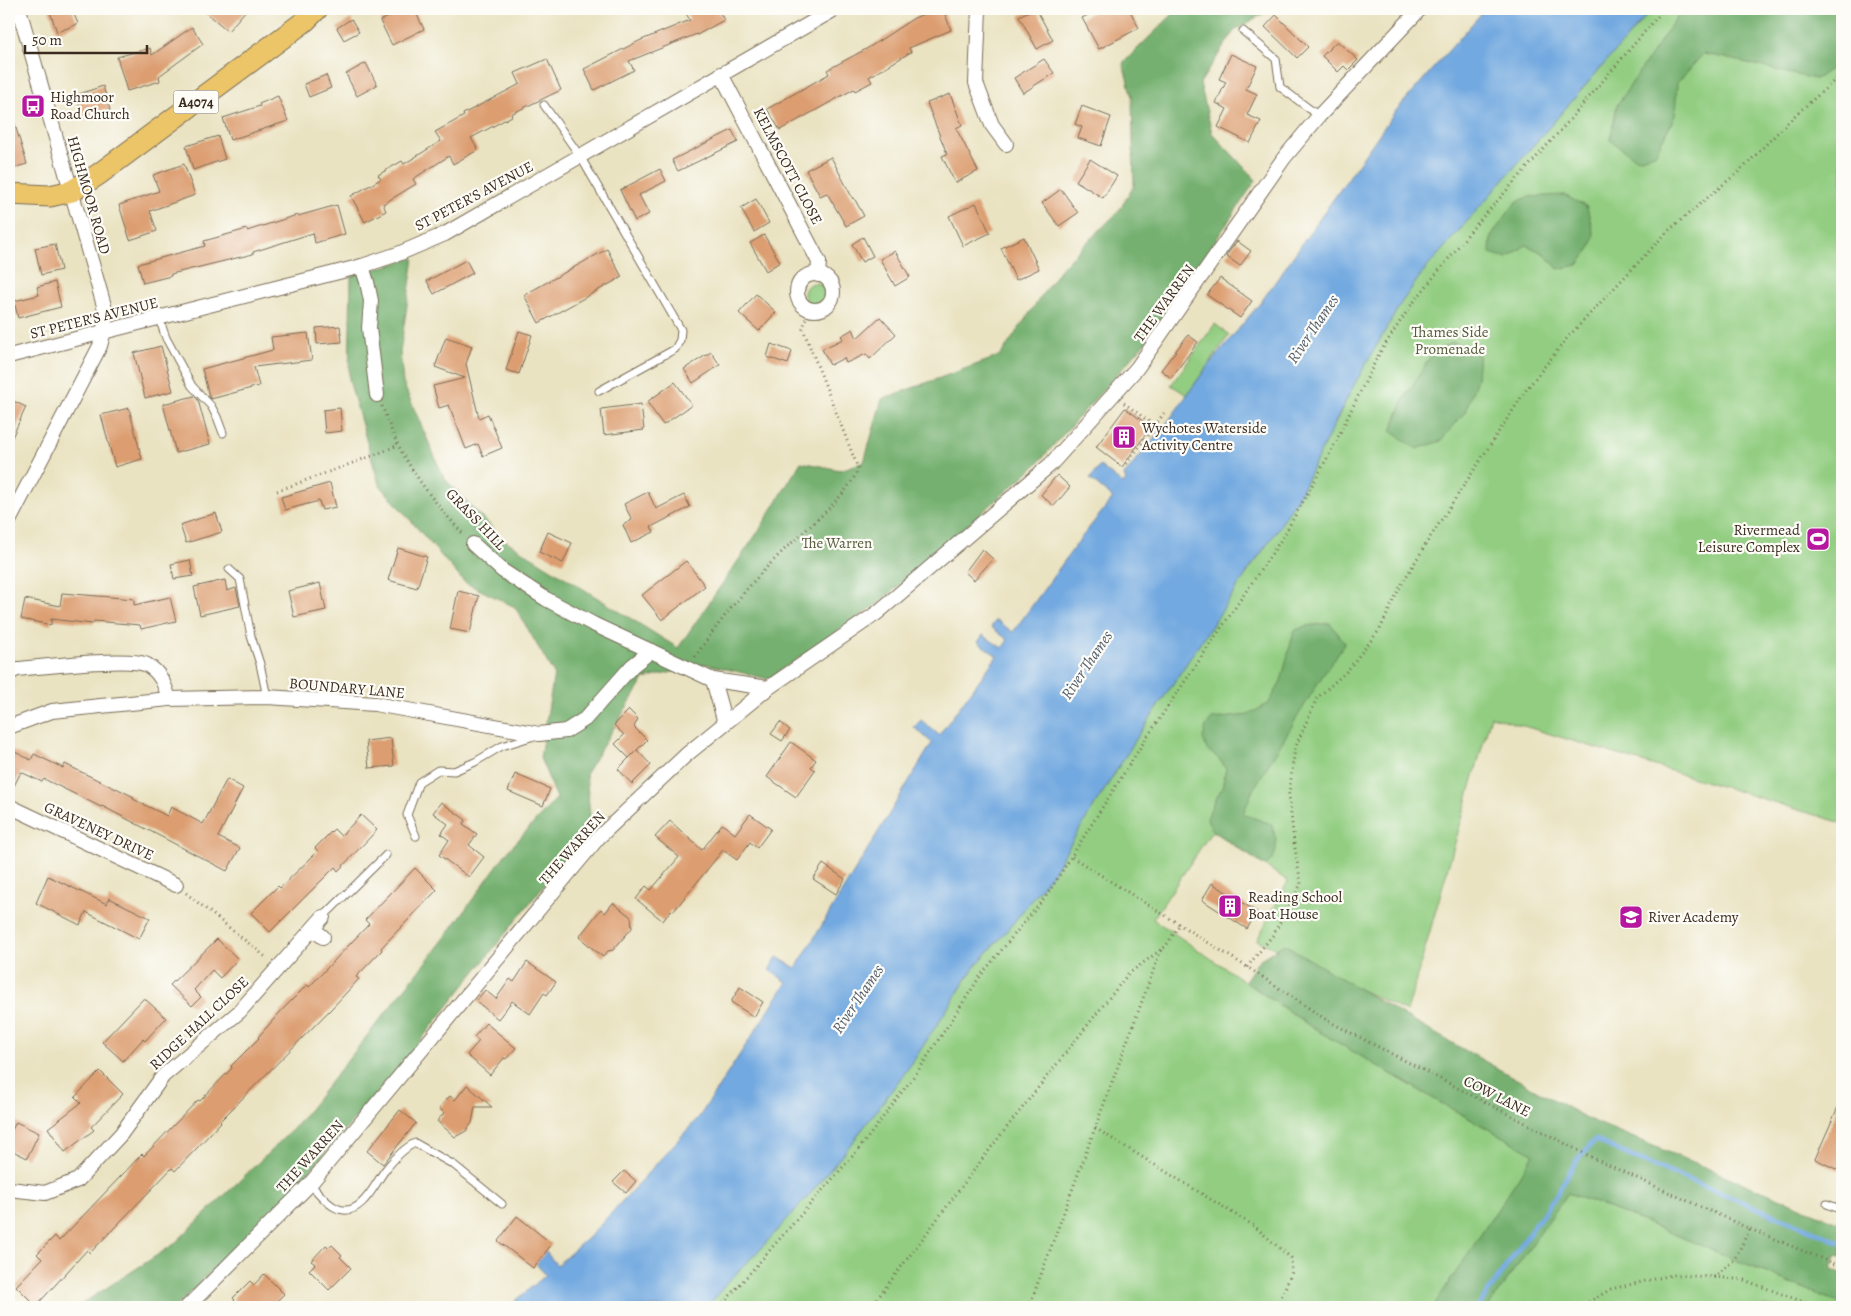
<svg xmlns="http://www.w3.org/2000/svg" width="1851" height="1316" viewBox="0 0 1851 1316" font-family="Alegreya,serif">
  <rect width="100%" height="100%" fill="#fdfcf7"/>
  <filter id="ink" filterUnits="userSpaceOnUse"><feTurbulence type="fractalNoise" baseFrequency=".02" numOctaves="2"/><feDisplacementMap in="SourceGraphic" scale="10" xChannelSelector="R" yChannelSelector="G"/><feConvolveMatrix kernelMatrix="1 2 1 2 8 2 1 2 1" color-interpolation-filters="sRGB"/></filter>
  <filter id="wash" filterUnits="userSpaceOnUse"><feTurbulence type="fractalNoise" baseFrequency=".0096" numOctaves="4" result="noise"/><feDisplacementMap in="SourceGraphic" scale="20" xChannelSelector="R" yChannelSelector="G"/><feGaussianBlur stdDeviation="1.12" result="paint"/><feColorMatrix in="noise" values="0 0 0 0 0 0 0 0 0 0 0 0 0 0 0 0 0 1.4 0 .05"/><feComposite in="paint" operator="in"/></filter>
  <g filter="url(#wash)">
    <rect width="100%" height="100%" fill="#eae3c2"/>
    <!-- green -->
    <g fill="#92cd81" stroke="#667c50">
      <polygon points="1652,9 1842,9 1842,823 1491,716 1407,1012 1257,940 1288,881 1212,831 1153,919 1313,1028 1441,1103 1535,1154 1433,1307 707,1307 727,1283 810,1194 855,1139 912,1063 973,969 1010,927 1053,872 1138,736 1249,570 1276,532 1299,495 1354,385 1401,303 1423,272"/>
      <circle cx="815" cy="294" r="11"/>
      <polygon points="1215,324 1229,335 1187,395 1171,385"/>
      <path d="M1568,1193C1661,1226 1751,1268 1842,1304V1307H1488Z"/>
    </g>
    <!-- forest -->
    <g fill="#75b06f" stroke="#586d46">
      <polygon points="1178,9 1271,9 1234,31 1200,83 1212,133 1256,180 1152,335 1035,466 879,603 768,679 706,664 644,679 586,773 591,826 401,1065 303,1179 176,1307 77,1307 173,1245 294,1128 444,939 507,852 557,798 540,758 554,674 515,607 464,582 379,484 349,380 351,276 414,258 400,352 403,383 444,478 503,539 678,648 760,529 801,462 840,470 864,462 882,399 1000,356 1060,269 1118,212 1134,186 1132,97 1123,63"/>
      <path d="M1682,9H1842V61L1816,79C1778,72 1742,60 1703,54L1677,83L1675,116L1655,154L1637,159L1610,140L1617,105Z"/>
      <polygon points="1564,195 1587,207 1594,236 1591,247 1578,265 1558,269 1545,254 1526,245 1507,258 1490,253 1491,236 1516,202 1528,197"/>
      <polygon points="1453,342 1479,352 1477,379 1465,412 1441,441 1417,449 1391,431 1404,399 1433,352"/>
      <path d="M1330,623L1345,643L1321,678L1253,790L1243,814L1271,824C1277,839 1281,855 1265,866L1212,830L1207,819L1213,803L1222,788L1226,768L1217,757L1207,750L1203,738L1206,726L1212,719L1248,715L1269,703L1281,681L1294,631L1305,626Z"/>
      <path d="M1284,944L1411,1020L1588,1119L1842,1224V1256L1835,1255L1831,1268L1842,1274V1304C1751,1268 1661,1226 1568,1193L1488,1307H1433L1534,1154L1441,1103L1313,1028L1245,981L1259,960Z"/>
    </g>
    <!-- water -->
    <polygon fill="#72a9e0" stroke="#566a7f" points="1485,9 1652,9 1423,272 1401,303 1354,385 1299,495 1276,532 1249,570 1138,736 1053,872 1010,927 973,969 912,1063 855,1139 810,1194 764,1245 727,1283 707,1307 508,1307 546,1275 534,1261 545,1251 557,1265 592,1234 699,1117 787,982 769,970 777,957 796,968 932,743 914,727 921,720 939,735 997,656 978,642 983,635 1002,648 1008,640 991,627 996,620 1013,632 1081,538 1113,498 1090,479 1100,466 1123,484 1126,480 1124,476 1125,474 1167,423 1207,367 1261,302 1394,113"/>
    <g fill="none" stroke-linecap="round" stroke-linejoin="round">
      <!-- stream -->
      <polyline stroke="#72a9e0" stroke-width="5" points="1478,1307 1556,1195 1576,1161 1595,1140 1635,1158 1842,1243"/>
    </g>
    <g id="blocks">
      <!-- building -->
      <g fill="#dc9d6f">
        <polygon points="49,9 72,9 78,24 57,32"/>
        <polygon points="202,9 247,9 228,31"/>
        <polygon points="405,9 414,9 424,29 392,45 380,21"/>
        <polygon points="683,9 718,9 724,20 697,35 697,34 629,61 634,70 594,90 584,69 639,41 690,20"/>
        <polygon points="936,9 943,9 951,30 909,48 911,52 869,77 872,82 855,91 854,89 780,130 767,109 829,74 827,70 868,48 914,18"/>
        <polygon points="1033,9 1036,9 1053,40 1037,49 1019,16"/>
        <polygon points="1099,9 1129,9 1139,28 1099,49 1082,18"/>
        <polygon points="1276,15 1308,47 1297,58 1265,27"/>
        <polygon points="351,19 359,32 344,40 337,28"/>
        <polygon points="192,27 203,44 159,76 160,81 127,91 117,57 150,48 152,55"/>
        <polygon points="1337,41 1358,60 1348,70 1344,66 1338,72 1322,56"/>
        <polygon points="1231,54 1257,66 1246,89 1257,94 1247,115 1261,121 1250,143 1218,127 1227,109 1216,103 1226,82 1219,79"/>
        <polygon points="547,59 561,90 511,114 512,116 471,138 478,150 453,164 449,156 413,179 416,184 383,204 386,211 365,222 351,196 381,179 378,175 402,161 404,164 441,141 435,132 464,116 463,114 520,84 515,73"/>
        <polygon points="1044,59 1054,73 1023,93 1014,78"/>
        <polygon points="366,63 377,85 357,96 346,74"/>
        <polygon points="326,75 331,88 309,97 304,84"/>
        <polygon points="103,86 110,110 83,118 76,95"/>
        <polygon points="950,94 962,125 956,128 978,171 955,183 942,156 947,154 927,103"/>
        <polygon points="278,96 288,121 230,140 223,118 260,106 259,104"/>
        <polygon points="1082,106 1111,117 1101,146 1078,138 1082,127 1075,124"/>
        <polygon points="12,115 27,164 9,169 9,116"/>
        <polygon points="732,130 738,142 678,171 672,160"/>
        <polygon points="218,136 225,159 193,170 186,146"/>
        <polygon points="831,157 853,199 854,198 864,216 846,226 827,193 820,196 806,170"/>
        <polygon points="1090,159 1117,176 1103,198 1076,181"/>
        <polygon points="184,164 195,195 150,211 157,231 130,240 119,205 159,191 153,175"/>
        <polygon points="660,169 666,181 639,195 649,214 635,221 620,190"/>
        <polygon points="1061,189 1078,213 1059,226 1042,203"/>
        <polygon points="756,199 769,223 754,232 741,208"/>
        <polygon points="976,203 990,233 963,246 949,216"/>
        <polygon points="337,205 345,234 315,243 313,233 253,252 253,254 171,274 171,276 143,283 138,264 205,246 204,241 247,229 247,231 297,215 298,216"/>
        <polygon points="764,235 780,262 766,271 750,243"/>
        <polygon points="863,237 873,256 862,262 852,244"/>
        <polygon points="1024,237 1039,269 1016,280 1001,248"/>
        <polygon points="1237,241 1251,251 1240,266 1226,256"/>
        <polygon points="55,244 61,270 41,275 35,248"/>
        <polygon points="607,249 622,277 539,323 524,295"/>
        <polygon points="895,251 910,277 895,286 880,259"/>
        <polygon points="466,260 473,273 434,294 427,281"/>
        <polygon points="1220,278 1252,301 1240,318 1207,295"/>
        <polygon points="55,282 61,307 18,318 14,301 39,295 37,287"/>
        <polygon points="756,294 776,312 759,331 739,313"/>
        <polygon points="880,317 896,334 870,359 866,354 846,363 844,358 830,365 822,349 843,339 841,336 853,329 857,338"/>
        <polygon points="340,326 342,342 317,344 316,328"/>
        <polygon points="519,331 532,335 519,374 506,370"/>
        <polygon points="308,333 312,360 254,367 259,386 211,399 209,396 202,369 273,350 271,337"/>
        <polygon points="1188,335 1198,342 1171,378 1161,370"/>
        <polygon points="446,337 472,346 466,364 479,418 488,414 502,448 483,456 478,444 466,449 449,405 439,408 433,386 465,378 435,367"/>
        <polygon points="771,344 792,351 788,364 767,357"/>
        <polygon points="161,346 173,391 145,398 134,353"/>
        <polygon points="711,352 720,365 693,383 684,369"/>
        <polygon points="675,382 692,405 663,425 647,402"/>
        <polygon points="194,396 198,400 210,444 176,453 163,404"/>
        <polygon points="9,399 26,407 9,444"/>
        <polygon points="641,404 644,430 604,435 601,409"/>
        <polygon points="129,408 142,459 115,467 101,415"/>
        <polygon points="340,408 342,431 325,433 323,410"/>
        <polygon points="1125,408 1151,427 1122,467 1096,447"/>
        <polygon points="1057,475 1070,487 1054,506 1041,495"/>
        <polygon points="330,483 336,507 322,510 319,501 285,510 281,497"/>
        <polygon points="648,492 656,509 684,495 690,507 651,527 654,532 631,543 623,525 632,520 624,504"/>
        <polygon points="216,513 222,532 186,543 180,525"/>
        <polygon points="548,532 572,543 563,563 539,552"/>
        <polygon points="398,548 427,557 417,588 388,580"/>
        <polygon points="982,549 993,559 974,580 965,572"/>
        <polygon points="190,560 193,576 174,579 171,564"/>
        <polygon points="686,561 705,586 662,620 642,595"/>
        <polygon points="225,580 227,591 236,588 240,606 200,615 194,587"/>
        <polygon points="320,583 326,610 294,617 288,591"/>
        <polygon points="458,591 479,596 470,633 450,629"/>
        <polygon points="62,593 134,599 134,605 170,597 176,621 141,629 140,625 94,621 93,624 51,619 51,625 21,619 25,599 60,606"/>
        <polygon points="629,710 638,719 634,727 647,740 629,758 615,744 624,735 614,725"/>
        <polygon points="780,722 790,730 782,741 771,734"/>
        <polygon points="391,738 394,766 369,768 366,741"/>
        <polygon points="791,742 816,760 811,767 815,770 796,797 767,777"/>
        <polygon points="9,749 31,760 34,754 63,768 65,764 116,789 116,788 134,797 133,799 167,816 171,807 203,824 227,779 243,788 218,837 240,848 227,871 102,806 101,807 44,779 42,782 21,772 9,796"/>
        <polygon points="637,750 651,765 632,784 618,769"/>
        <polygon points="515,774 550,789 543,806 508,791"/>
        <polygon points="441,802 466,820 463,824 477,834 469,845 484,857 469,877 439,855 449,840 441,834 448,824 433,813"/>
        <polygon points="750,814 771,829 757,848 750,842 737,860 723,850 673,912 671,910 663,921 636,899 646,886 651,890 679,857 655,837 670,821 702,850 722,824 735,834"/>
        <polygon points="361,815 377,830 338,871 335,867 270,932 251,913 278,886 280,888 318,851 315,848 334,829 341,836"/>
        <polygon points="823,864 845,879 836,894 813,879"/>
        <polygon points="415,868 437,890 381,948 382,950 356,977 359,979 332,1008 220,1121 221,1122 197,1148 175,1171 172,1168 90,1253 87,1250 36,1306 16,1286 42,1259 37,1254 55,1236 59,1241 142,1154 144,1156 198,1100 200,1101 232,1068 231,1066 259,1038 258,1037 283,1009 307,985 309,987 369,924 365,920"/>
        <polygon points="48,876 107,904 109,898 150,918 139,939 86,912 80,925 36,903"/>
        <polygon points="1212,883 1257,912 1247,929 1202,900"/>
        <polygon points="613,903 631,917 632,928 613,950 608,951 603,957 579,937 601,909 605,913"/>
        <polygon points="217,939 238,959 220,978 212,970 194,990 201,997 192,1006 170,985"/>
        <polygon points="527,962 556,982 547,995 544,993 530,1014 512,1001 498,1019 476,1001 485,990 496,999 510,979 514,982"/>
        <polygon points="740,987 763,1002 754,1017 731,1002"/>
        <polygon points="144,998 166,1018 145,1041 143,1039 123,1061 102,1042"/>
        <polygon points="486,1023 516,1048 506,1059 504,1058 490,1075 467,1055 479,1041 474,1037"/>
        <polygon points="100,1071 123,1094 91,1127 94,1130 65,1152 48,1128 81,1103 75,1097"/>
        <polygon points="467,1085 492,1107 475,1107 472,1123 466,1131 455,1137 437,1121 444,1113 439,1108 450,1096 455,1100"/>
        <polygon points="1842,1098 1842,1172 1815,1159"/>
        <polygon points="400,1110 416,1123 383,1164 367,1151"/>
        <polygon points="16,1122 39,1133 27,1158 9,1149 9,1136"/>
        <polygon points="624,1171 636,1181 626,1193 613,1182"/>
        <polygon points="517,1216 552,1244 533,1268 498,1241"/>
        <polygon points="326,1245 329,1248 332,1245 342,1255 340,1257 351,1268 329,1290 309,1270 315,1264 311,1261"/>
        <polygon points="264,1274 284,1294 271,1307 228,1307 235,1300 233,1298 250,1281 254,1285"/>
      </g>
    </g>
  </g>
  <g filter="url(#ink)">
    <use href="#blocks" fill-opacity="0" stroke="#786b57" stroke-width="1"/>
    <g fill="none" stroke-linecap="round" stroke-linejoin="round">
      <!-- lane casing -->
      <g stroke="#786b57" stroke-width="9">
        <g id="lane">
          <polyline points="1243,31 1276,59 1280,87 1319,116"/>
          <polyline points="544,105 580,156 681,330 680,340 675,349 599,391"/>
          <polyline points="159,318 166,338 192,386 211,406 217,417 223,433"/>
          <polyline points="229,569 240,579 251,636 260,664 267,697"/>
          <polyline points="416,836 407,815 419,782 438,770 454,771 475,762 502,746 534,736"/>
          <polyline points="323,917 386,855"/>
          <path d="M310,1184C318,1192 328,1206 339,1209C362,1217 376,1181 386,1169C394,1159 404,1148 415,1143L454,1165L502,1204"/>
          <polyline points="1827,1204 1842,1210"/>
        </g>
      </g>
      <!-- street casing -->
      <g stroke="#786b57" stroke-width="16">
        <g id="street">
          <polyline points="979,9 976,83 992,125 1006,144"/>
          <polyline points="721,74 819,262 818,275"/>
          <polyline points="362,266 367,282 371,301 369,328 377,395"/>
          <circle cx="815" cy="292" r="18"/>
          <polyline points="9,356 362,266 398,254 445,234 835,9"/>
          <path d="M9,521L100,346C104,333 106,322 105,309L19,9"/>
          <polyline points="473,544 503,571 546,599 593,624 713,680 768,688"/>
          <path d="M9,673L17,669C40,667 131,656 147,665C160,672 165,685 169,699"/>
          <polyline points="713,680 725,723"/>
          <polyline points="9,727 52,711 169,699 267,697 375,704 539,734 566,731 585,719 632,666 651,651"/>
          <polyline points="9,806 176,885"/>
          <polyline points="313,929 323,937"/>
          <polyline points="9,1189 45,1193 78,1180 121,1134 163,1076 239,1012 323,917"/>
          <polyline points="187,1307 310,1184 598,838 686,755 768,688 877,613 1051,464 1137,368 1284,158 1319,116 1420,9"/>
        </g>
      </g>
      <!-- primary casing -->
      <g stroke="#786b57" stroke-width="23">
        <polyline id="primary" points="9,194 50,196 72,191 99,174 305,21 317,9"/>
      </g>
      <!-- path -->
      <g stroke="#786b57" stroke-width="3" stroke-dasharray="1 4" stroke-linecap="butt">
        <polyline points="1124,403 1155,426 1124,467"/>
        <path d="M382,406C387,419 392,433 398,445C415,478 439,508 464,535"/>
        <polyline points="1155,426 1164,413"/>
        <polyline points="277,491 377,454 398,445"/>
        <path d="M695,657C720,620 749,584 782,552C802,532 851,494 858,468L803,329L808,309"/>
        <polyline points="1072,857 1255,972 1328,1021 1597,1160 1750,1229 1842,1267"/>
        <polyline points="186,893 267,958"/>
        <polyline points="1161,950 1095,1128 1254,1226 1291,1258 1292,1272 1277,1307"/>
        <polyline points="1247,967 1273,935 1301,884 1294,843 1289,794 1295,748 1317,698 1347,671 1380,629 1400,587 1429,539 1526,390 1568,337 1668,231 1744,167 1792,118 1842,74"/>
        <polyline points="1714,1277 1744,1280 1817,1307"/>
        <polyline points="720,1307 863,1144 920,1068 981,975 1047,895 1145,740 1283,537 1330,453 1379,354 1409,308 1473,228 1568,122 1664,9"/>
        <polyline points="871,1307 993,1145 1128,974 1166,946 1179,925"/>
        <polyline points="1029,1307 1095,1128"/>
        <polyline points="1580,1307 1611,1289 1672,1275 1714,1277 1734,1260 1750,1229"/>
      </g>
      <!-- lane -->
      <use href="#lane" stroke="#fff" stroke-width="7"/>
      <!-- street -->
      <use href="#street" stroke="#fff" stroke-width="14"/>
      <!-- primary -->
      <use href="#primary" stroke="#ecc569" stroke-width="21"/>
    </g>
  </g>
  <!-- icons -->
  <defs>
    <g id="bus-square" transform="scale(1.25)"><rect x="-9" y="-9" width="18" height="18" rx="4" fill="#b5179e" stroke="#fdfcf7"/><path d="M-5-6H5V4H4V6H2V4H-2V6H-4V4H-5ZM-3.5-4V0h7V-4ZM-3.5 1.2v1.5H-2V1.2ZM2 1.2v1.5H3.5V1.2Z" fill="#fff"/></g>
    <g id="building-square" transform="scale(1.25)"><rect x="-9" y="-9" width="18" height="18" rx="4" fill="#b5179e" stroke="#fdfcf7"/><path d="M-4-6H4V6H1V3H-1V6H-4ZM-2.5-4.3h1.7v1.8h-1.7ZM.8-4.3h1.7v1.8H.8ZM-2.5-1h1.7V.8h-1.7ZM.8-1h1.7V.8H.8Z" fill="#fff"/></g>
    <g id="stadium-square" transform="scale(1.25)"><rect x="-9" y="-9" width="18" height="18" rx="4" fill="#b5179e" stroke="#fdfcf7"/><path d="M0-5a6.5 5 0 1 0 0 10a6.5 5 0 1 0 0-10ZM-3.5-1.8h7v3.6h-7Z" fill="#fff"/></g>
    <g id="school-square" transform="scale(1.25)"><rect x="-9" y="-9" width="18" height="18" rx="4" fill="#b5179e" stroke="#fdfcf7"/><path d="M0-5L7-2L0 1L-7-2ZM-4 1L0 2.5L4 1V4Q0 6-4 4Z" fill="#fff"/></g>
  </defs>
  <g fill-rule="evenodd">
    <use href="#bus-square" x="33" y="106"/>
    <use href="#building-square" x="1124" y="437"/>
    <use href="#stadium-square" x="1818" y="539"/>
    <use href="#building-square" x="1230" y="906"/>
    <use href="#school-square" x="1631" y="917"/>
  </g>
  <g text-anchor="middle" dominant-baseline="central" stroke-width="4.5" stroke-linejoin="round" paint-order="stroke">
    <!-- shield labels -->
    <rect fill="#fdfcf7" stroke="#75695f" stroke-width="1" x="173.5" y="90.5" width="45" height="23" rx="4"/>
    <g font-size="14" font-weight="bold" fill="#3b2a1e">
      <text x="196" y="102">A4074</text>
    </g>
    <!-- poi labels -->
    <g font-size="15" fill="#3b2a1e" stroke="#fdfcf7" text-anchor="start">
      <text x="50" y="97">Highmoor<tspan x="50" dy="17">Road Church</tspan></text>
      <text x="1142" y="428">Wychotes Waterside<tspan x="1142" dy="17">Activity Centre</tspan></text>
      <text x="1800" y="530" text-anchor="end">Rivermead<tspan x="1800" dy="17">Leisure Complex</tspan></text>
      <text x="1248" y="897">Reading School<tspan x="1248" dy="17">Boat House</tspan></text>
      <text x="1648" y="917">River Academy</text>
    </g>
    <!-- street labels -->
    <g font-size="15" fill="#3b2a1e" stroke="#fdfcf7">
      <text transform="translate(788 166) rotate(62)">KELMSCOTT CLOSE</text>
      <text transform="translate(89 195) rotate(74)">HIGHMOOR ROAD</text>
      <text transform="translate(474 196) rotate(-28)">ST PETER'S AVENUE</text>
      <text transform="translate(1164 303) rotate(-54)">THE WARREN</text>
      <text transform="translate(94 318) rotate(-14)">ST PETER'S AVENUE</text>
      <text transform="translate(476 519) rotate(46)">GRASS HILL</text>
      <text transform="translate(347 688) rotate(5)">BOUNDARY LANE</text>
      <text transform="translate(99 831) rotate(25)">GRAVENEY DRIVE</text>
      <text transform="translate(572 848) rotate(-49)">THE WARREN</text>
      <text transform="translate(199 1023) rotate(-43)">RIDGE HALL CLOSE</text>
      <text transform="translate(1497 1096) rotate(27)">COW LANE</text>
      <text transform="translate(310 1156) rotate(-48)">THE WARREN</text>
    </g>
    <!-- park labels -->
    <g font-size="15" fill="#555b3c" stroke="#fdfcf7">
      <text x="1450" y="332">Thames Side<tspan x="1450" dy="17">Promenade</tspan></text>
      <text x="837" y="543">The Warren</text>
    </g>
    <!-- water labels -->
    <g font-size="16" font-style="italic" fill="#515d6c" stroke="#fdfcf7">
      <text transform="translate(1313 329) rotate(-56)">River Thames</text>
      <text transform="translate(1087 665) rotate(-56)">River Thames</text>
      <text transform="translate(858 999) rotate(-56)">River Thames</text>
    </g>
  </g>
  <!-- margin -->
  <rect width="1851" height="1316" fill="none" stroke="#fdfcf7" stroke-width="30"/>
  <!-- scale -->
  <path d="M25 45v8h122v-8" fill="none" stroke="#3b2a1e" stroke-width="2.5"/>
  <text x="32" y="45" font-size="15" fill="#3b2a1e" stroke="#fdfcf7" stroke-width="4" paint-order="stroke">50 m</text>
</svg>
